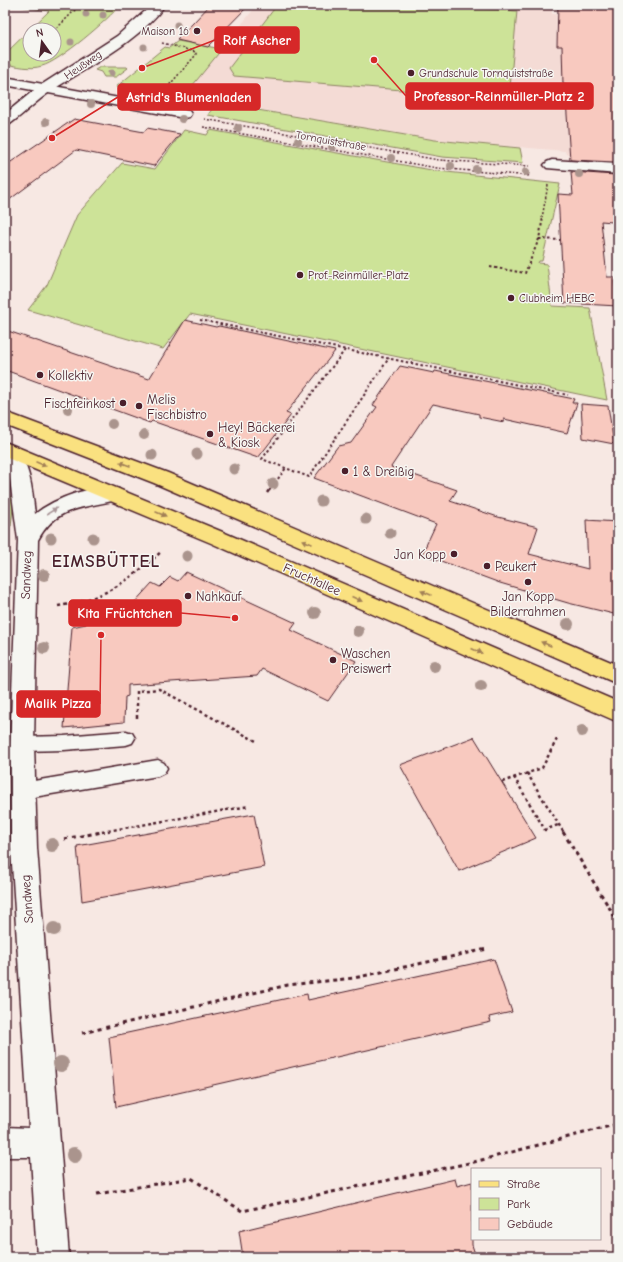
<svg xmlns="http://www.w3.org/2000/svg" width="623" height="1262" viewBox="0 0 623 1262" font-family="'Comic Neue',sans-serif">
  <rect width="100%" height="100%" fill="#f7e8e3"/>
  <filter id="ink" filterUnits="userSpaceOnUse"><feTurbulence type="fractalNoise" baseFrequency=".025" numOctaves="2"/><feDisplacementMap in="SourceGraphic" scale="8" xChannelSelector="R" yChannelSelector="G"/><feConvolveMatrix kernelMatrix="1 2 1 2 8 2 1 2 1" color-interpolation-filters="sRGB"/></filter>
  <g filter="url(#ink)">
    <!-- built -->
    <polygon fill="#f4dbd5" points="257,5 523,5 552,7 552,14 618,20 618,157 566,154 565,151 435,140 184,96"/>
    <!-- green -->
    <g fill="#cde398" stroke="#8c8162" fill-rule="evenodd">
      <path d="M13,5H120C109,19 59,62 42,66C30,70 17,66 5,64V54L49,11ZM30,30H54V54H30Z"/>
      <polygon points="277,5 435,5 517,11 509,99 234,76 229,68"/>
      <polygon points="178,41 222,49 184,96 170,99 127,93 116,87 165,47 169,48"/>
      <polygon points="100,67 127,67 128,68 116,77 104,77 101,72 95,70"/>
      <polygon points="216,103 435,140 520,148 523,163 442,157 208,115"/>
      <polygon points="184,130 207,135 210,130 437,171 560,184 542,261 539,261 538,263 547,264 552,306 590,308 607,400 190,314 163,349 28,310 47,285 77,215 122,163 155,169"/>
      <polygon points="5,495 10,496 14,499 11,526 5,527"/>
    </g>
    <!-- building -->
    <g fill="#f8c9bf" stroke="#4a1f2b">
      <polygon points="210,5 249,5 208,47 177,40"/>
      <polygon points="558,5 618,5 618,153 616,162 570,160 565,84 563,84 562,46 557,46"/>
      <polygon points="74,119 144,132 147,128 180,134 154,166 76,150 5,203 5,166"/>
      <polygon points="571,172 616,175 613,222 601,221 607,277 614,277 618,306 564,303 558,194 573,195"/>
      <polygon points="185,320 216,327 219,326 335,351 286,413 291,415 258,458 152,421 150,423 5,370 5,330 149,379"/>
      <polygon points="400,366 434,373 435,371 574,399 572,403 577,403 567,433 504,419 504,422 479,417 479,414 433,404 391,467 457,490 450,501 498,517 538,527 529,554 588,569 586,520 618,522 618,615 568,603 500,583 422,554 436,524 314,478 338,446 351,443 377,407 373,405"/>
      <polygon points="581,404 608,406 614,444 583,438"/>
      <polygon points="186,572 296,623 291,630 356,661 328,701 262,669 257,676 128,685 128,696 125,697 124,722 64,728 72,627 86,624 86,616 98,614 97,607 133,604 152,583 160,587 170,577 178,581"/>
      <polygon points="474,737 536,838 459,871 400,765"/>
      <polygon points="254,814 264,867 82,901 77,846"/>
      <polygon points="494,959 512,1012 489,1017 491,1022 116,1107 109,1037 307,994 308,1000"/>
      <polygon points="455,1179 457,1186 472,1182 472,1245 476,1257 243,1257 239,1231"/>
    </g>
    <g fill="none" stroke-linecap="round" stroke-linejoin="round">
      <!-- service casing -->
      <g stroke="#4a1f2b" stroke-width="3">
        <g id="service">
          <polygon points="126,731 132,733 135,738 132,743 126,745 64,750 22,751 16,749 13,744 16,739 22,737 64,736"/>
          <polygon points="158,760 164,763 167,768 164,773 158,776 22,799 16,797 13,791 16,785 22,783"/>
        </g>
      </g>
      <!-- minor casing -->
      <g stroke="#4a1f2b" stroke-width="3">
        <g id="minor">
          <polygon points="5,77 184,110 189,111 191,114 189,117 184,118 5,85"/>
          <polygon points="552,160 618,164 618,174 547,168 544,165 547,162"/>
          <path d="M5,445C31,453 32,491 35,514C53,499 96,482 119,489L122,494L119,499C86,509 57,504 38,540L34,744L37,848L69,1257H37L31,1157H5V1127L29,1128L11,848L10,744L18,540L10,479L8,469L5,465Z"/>
        </g>
      </g>
      <!-- tertiary casing -->
      <g stroke="#4a1f2b" stroke-width="3">
        <path id="tertiary" d="M152,5H165C140,41 87,67 51,91C36,101 24,114 10,124L5,125V114L38,87L117,36Z"/>
      </g>
      <!-- primary casing -->
      <g stroke="#4a1f2b" stroke-width="3">
        <g id="primary">
          <polygon points="5,412 168,473 618,665 618,684 154,483 5,425"/>
          <polygon points="5,442 225,533 618,702 618,722 211,543 5,457"/>
        </g>
      </g>
      <!-- path-far3 -->
      <g stroke="#4a1f2b" stroke-width="1.5" stroke-dasharray="2 2" stroke-linecap="butt">
        <polyline points="54,31 80,5"/>
        <polyline points="162,43 196,52 196,55 165,90"/>
        <polyline points="45,54 51,60"/>
        <polyline points="204,119 439,160 529,166"/>
        <polyline points="203,127 437,168 531,176"/>
        <polyline points="542,218 548,185"/>
      </g>
      <!-- path-far2 -->
      <g stroke="#4a1f2b" stroke-width="2" stroke-dasharray="2.5 2.5" stroke-linecap="butt">
        <polyline points="539,239 560,240"/>
        <polyline points="490,267 525,273 539,239 543,217"/>
        <polyline points="200,320 568,395"/>
        <polyline points="345,350 262,459 309,477 389,358"/>
        <polyline points="269,491 286,468"/>
      </g>
      <!-- path-far1 -->
      <g stroke="#4a1f2b" stroke-width="2.5" stroke-dasharray="3 3" stroke-linecap="butt">
        <polyline points="267,493 269,490"/>
        <path d="M58,606C105,599 127,582 162,551"/>
        <polyline points="137,718 137,691 159,689 256,741"/>
        <polyline points="527,773 564,833"/>
        <polyline points="514,777 545,830 558,825"/>
        <polyline points="502,782 542,768 557,739"/>
        <polyline points="96,833 249,806"/>
      </g>
      <!-- path -->
      <g stroke="#4a1f2b" stroke-width="3" stroke-dasharray="4 4" stroke-linecap="butt">
        <polyline points="563,832 618,922"/>
        <polyline points="64,839 102,832"/>
        <polyline points="82,1033 288,985 354,978 487,949"/>
        <polyline points="97,1194 191,1178 242,1211 474,1162 618,1124"/>
      </g>
      <!-- service -->
      <use href="#service" fill="#f6f6f2" fill-rule="evenodd"/>
      <!-- minor -->
      <use href="#minor" fill="#f6f6f2" fill-rule="evenodd"/>
      <!-- tertiary -->
      <use href="#tertiary" fill="#f6f6f2" fill-rule="evenodd"/>
      <!-- primary -->
      <use href="#primary" fill="#fae180" fill-rule="evenodd"/>
    </g>
    <!-- trees -->
    <g fill="#aa948d">
      <circle cx="86" cy="14" r="3.5"/>
      <circle cx="103" cy="15" r="3.5"/>
      <circle cx="177" cy="25" r="3.5"/>
      <circle cx="71" cy="42" r="3.5"/>
      <circle cx="144" cy="47" r="3.5"/>
      <circle cx="111" cy="73" r="3.5"/>
      <circle cx="123" cy="87" r="4"/>
      <circle cx="91" cy="104" r="4"/>
      <circle cx="182" cy="119" r="4"/>
      <circle cx="46" cy="122" r="4"/>
      <circle cx="238" cy="128" r="4"/>
      <circle cx="298" cy="141" r="4"/>
      <circle cx="332" cy="147" r="4"/>
      <circle cx="391" cy="158" r="4"/>
      <circle cx="451" cy="166" r="4"/>
      <circle cx="476" cy="169" r="4"/>
      <circle cx="526" cy="172" r="4"/>
      <circle cx="579" cy="174" r="4"/>
      <circle cx="68" cy="409" r="5"/>
      <circle cx="112" cy="424" r="5"/>
      <circle cx="144" cy="435" r="5"/>
      <circle cx="197" cy="454" r="5.5"/>
      <circle cx="152" cy="455" r="5.5"/>
      <circle cx="234" cy="469" r="5.5"/>
      <circle cx="273" cy="484" r="5.5"/>
      <circle cx="321" cy="501" r="5.5"/>
      <circle cx="366" cy="519" r="5.5"/>
      <circle cx="390" cy="533" r="5.5"/>
      <circle cx="51" cy="538" r="5.5"/>
      <circle cx="93" cy="538" r="5.5"/>
      <circle cx="187" cy="556" r="5.5"/>
      <circle cx="44" cy="575" r="6"/>
      <circle cx="315" cy="613" r="6"/>
      <circle cx="568" cy="624" r="6"/>
      <circle cx="358" cy="631" r="6"/>
      <circle cx="44" cy="648" r="6"/>
      <circle cx="434" cy="666" r="6"/>
      <circle cx="481" cy="686" r="6"/>
      <circle cx="582" cy="731" r="6"/>
      <circle cx="52" cy="845" r="7"/>
      <circle cx="54" cy="929" r="7"/>
      <circle cx="61" cy="1064" r="8"/>
      <circle cx="74" cy="1155" r="8"/>
    </g>
    <!-- one-way arrows -->
    <defs><path id="oneway-solid" d="M-6-.8H1V-3.2L6.5 0L1 3.2V.8H-6Z"/></defs>
    <g fill="#a28056">
      <use href="#oneway-solid" transform="translate(41 464) rotate(23)"/>
      <use href="#oneway-solid" transform="translate(125 464) rotate(-159)"/>
      <use href="#oneway-solid" transform="translate(161 514) rotate(23)"/>
      <use href="#oneway-solid" transform="translate(307 542) rotate(-157)"/>
      <use href="#oneway-solid" transform="translate(426 593) rotate(-157)"/>
      <use href="#oneway-solid" transform="translate(357 599) rotate(24)"/>
      <use href="#oneway-solid" transform="translate(546 644) rotate(-157)"/>
      <use href="#oneway-solid" transform="translate(477 651) rotate(24)"/>
    </g>
    <use fill="#a99598" href="#oneway-solid" transform="translate(52 511) rotate(-32)"/>
  </g>
  <!-- markers -->
  <g fill="#4a1f2b" stroke="#f6f6f2" stroke-width="1.5">
    <circle cx="197" cy="31" r="4"/>
    <circle cx="411" cy="73" r="4"/>
    <circle cx="300" cy="275" r="4"/>
    <circle cx="511" cy="298" r="4"/>
    <circle cx="40" cy="375" r="4"/>
    <circle cx="123" cy="403" r="4"/>
    <circle cx="139" cy="406" r="4"/>
    <circle cx="210" cy="434" r="4"/>
    <circle cx="345" cy="471" r="4"/>
    <circle cx="454" cy="554" r="4"/>
    <circle cx="487" cy="566" r="4"/>
    <circle cx="528" cy="582" r="4"/>
    <circle cx="188" cy="596" r="4"/>
    <circle cx="333" cy="660" r="4"/>
  </g>
  <g text-anchor="middle" dominant-baseline="central" stroke-width="3" stroke-linejoin="round" paint-order="stroke">
    <!-- far-poi labels -->
    <g font-size="11" fill="#4a1f2b" stroke="#f6f6f2" text-anchor="start">
      <text x="189" y="31" text-anchor="end">Maison 16</text>
      <text x="419" y="73">Grundschule Tornquiststraße</text>
      <text x="308" y="275">Prof.-Reinmüller-Platz</text>
      <text x="519" y="298">Clubheim HEBC</text>
    </g>
    <!-- far-street labels -->
    <g font-size="11" fill="#4a1f2b" stroke="#f6f6f2">
      <text transform="translate(83 65) rotate(-34)">Heußweg</text>
      <text transform="translate(331 141) rotate(10)">Tornquiststraße</text>
    </g>
    <!-- poi labels -->
    <g font-size="13" fill="#4a1f2b" stroke="#f6f6f2" text-anchor="start">
      <text x="48" y="375">Kollektiv</text>
      <text x="147" y="399">Melis<tspan x="147" dy="15">Fischbistro</tspan></text>
      <text x="115" y="403" text-anchor="end">Fischfeinkost</text>
      <text x="218" y="427">Hey! Bäckerei<tspan x="218" dy="15">&amp; Kiosk</tspan></text>
      <text x="353" y="471">1 &amp; Dreißig</text>
      <text x="446" y="554" text-anchor="end">Jan Kopp</text>
      <text x="495" y="566">Peukert</text>
      <text x="196" y="596">Nahkauf</text>
      <text x="528" y="596" text-anchor="middle">Jan Kopp<tspan x="528" dy="15">Bilderrahmen</tspan></text>
      <text x="341" y="653">Waschen<tspan x="341" dy="15">Preiswert</tspan></text>
    </g>
    <!-- street labels -->
    <g font-size="13" fill="#4a1f2b" stroke="#f6f6f2">
      <text transform="translate(26 575) rotate(-88)">Sandweg</text>
      <text transform="translate(312 579) rotate(24)">Fruchtallee</text>
      <text transform="translate(27 899) rotate(-94)">Sandweg</text>
    </g>
    <!-- district labels -->
    <g font-size="17" font-weight="bold" letter-spacing="1" fill="#4a1f2b" stroke="#f6f6f2">
      <text x="106" y="561">EIMSBÜTTEL</text>
    </g>
  </g>
  <!-- callouts -->
  <path fill="none" stroke="#d62828" stroke-width="1.5" d="M142 68L215 40M374 60L406 96M52 138L118 97M235 618L181 613M101 635L100 704"/>
  <g fill="#d62828" stroke="#f6f6f2" stroke-width="1.5">
    <circle cx="142" cy="68" r="4"/>
    <circle cx="374" cy="60" r="4"/>
    <circle cx="52" cy="138" r="4"/>
    <circle cx="235" cy="618" r="4"/>
    <circle cx="101" cy="635" r="4"/>
  </g>
  <g fill="#d62828" stroke="#d62828" stroke-width="1.5">
    <rect x="215" y="27" width="84" height="26" rx="4"/>
    <rect x="406" y="83" width="187" height="26" rx="4"/>
    <rect x="118" y="84" width="142" height="26" rx="4"/>
    <rect x="69" y="600" width="112" height="26" rx="4"/>
    <rect x="17" y="691" width="83" height="26" rx="4"/>
  </g>
  <g font-size="14" text-anchor="middle" font-weight="bold" fill="#fff">
    <text x="257" y="45">Rolf Ascher</text>
    <text x="499" y="101">Professor-Reinmüller-Platz 2</text>
    <text x="189" y="102">Astrid's Blumenladen</text>
    <text x="125" y="618">Kita Früchtchen</text>
    <text x="58" y="708">Malik Pizza</text>
  </g>
  <!-- margin -->
  <rect width="623" height="1262" fill="none" stroke="#f6f6f2" stroke-width="20"/>
  <rect x="10" y="10" width="603" height="1242" fill="none" stroke="#4a1f2b" stroke-width="1.5" filter="url(#ink)"/>
  <!-- legend -->
  <rect x="471" y="1168" width="130" height="72" fill="#f6f6f2" stroke="#b1a0a2"/>
  <rect x="479" y="1181" width="20" height="6" fill="#fae180" stroke="#b1a0a2"/>
  <text x="507" y="1188" font-size="12" fill="#4a1f2b">Straße</text>
  <rect x="479" y="1198" width="20" height="12" fill="#cde398" stroke="#b1a0a2"/>
  <text x="507" y="1208" font-size="12" fill="#4a1f2b">Park</text>
  <rect x="479" y="1218" width="20" height="12" fill="#f8c9bf" stroke="#b1a0a2"/>
  <text x="507" y="1228" font-size="12" fill="#4a1f2b">Gebäude</text>
  <!-- north arrow -->
  <g transform="translate(42 42) rotate(346)"><circle r="19" fill="#f6f6f2" stroke="#b1a0a2"/>
  <path d="M0-3L7 15L0 10L-7 15Z" fill="#4a1f2b"/>
  <text y="-6" font-size="11" font-weight="bold" text-anchor="middle" fill="#4a1f2b">N</text>
  </g>
</svg>
